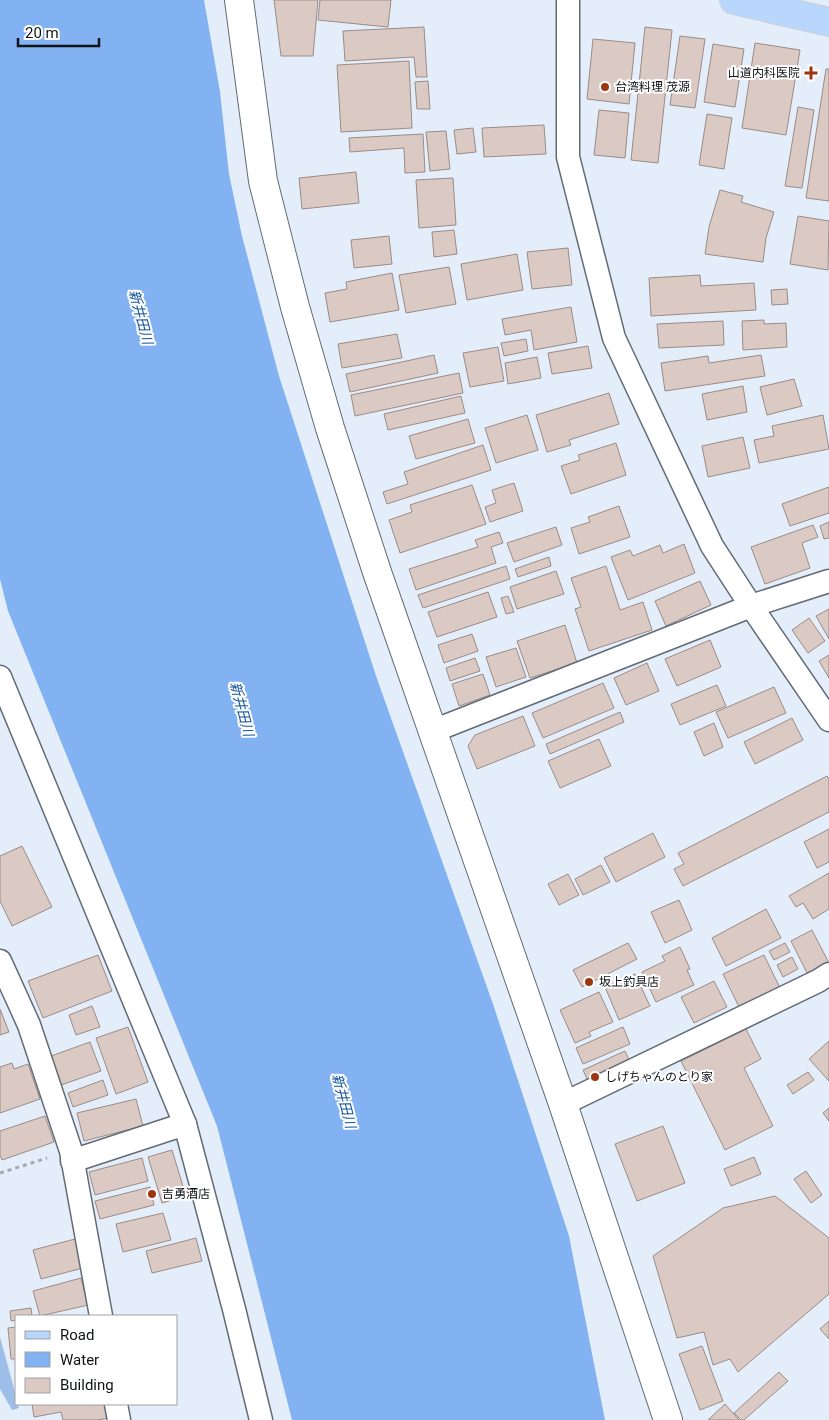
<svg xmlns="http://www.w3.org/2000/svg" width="829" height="1420" viewBox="0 0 829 1420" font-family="Roboto,'Noto Sans JP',sans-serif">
  <rect width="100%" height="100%" fill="#e4eefb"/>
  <!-- green -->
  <polygon fill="#9dbee9" points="0,1337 16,1396 16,1404 18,1404 19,1408 12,1410 0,1389"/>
  <!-- water -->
  <polygon fill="#82b2f1" points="0,0 204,0 220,92 229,174 242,236 279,376 376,676 493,1004 569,1236 605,1420 292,1420 217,1126 8,611 0,579"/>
  <!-- building -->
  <g fill="#dbcac4" stroke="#9b8b86">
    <polygon points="274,0 318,0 313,56 281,56"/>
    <polygon points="320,0 391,0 388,27 318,20"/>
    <polygon points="424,27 427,77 416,77 414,57 345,61 343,31"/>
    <polygon points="645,27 672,30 658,163 631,160"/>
    <polygon points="680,36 705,39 695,108 670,105"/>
    <polygon points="593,39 635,43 629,104 587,99"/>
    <polygon points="755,43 800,50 786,135 742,128"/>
    <polygon points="713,44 744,49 735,107 704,102"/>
    <polygon points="409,61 412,128 341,132 337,65"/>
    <polygon points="826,69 829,69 829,201 806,198"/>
    <polygon points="428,81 430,109 417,109 415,82"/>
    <polygon points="798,107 814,110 802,188 785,186"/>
    <polygon points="599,110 629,113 625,158 594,155"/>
    <polygon points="707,114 732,118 724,169 699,165"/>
    <polygon points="544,125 546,154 484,157 482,128"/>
    <polygon points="473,128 476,152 457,154 454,130"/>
    <polygon points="446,131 450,169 430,171 426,132"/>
    <polygon points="423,134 425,172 405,173 404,148 350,152 349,138"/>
    <polygon points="356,172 359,203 302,209 299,178"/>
    <polygon points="453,178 456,225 419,228 416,180"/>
    <polygon points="720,190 743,196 741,202 774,212 766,238 763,262 705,254 709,227"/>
    <polygon points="798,216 829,221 828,270 790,264"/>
    <polygon points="454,230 457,254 434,257 432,232"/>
    <polygon points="389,236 392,264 354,268 351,240"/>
    <polygon points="568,248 572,285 532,289 527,252"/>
    <polygon points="517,254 523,290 467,300 461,264"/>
    <polygon points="449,267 456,304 406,313 399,275"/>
    <polygon points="392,273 399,310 330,322 325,293 347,289 346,282"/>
    <polygon points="700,275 701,286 754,283 756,310 651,316 649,278"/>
    <polygon points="787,289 788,304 772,305 771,290"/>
    <polygon points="571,307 577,342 534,350 531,330 505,335 502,319"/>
    <polygon points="764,320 764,324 786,323 787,347 743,350 742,321"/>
    <polygon points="723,321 724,345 659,348 657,324"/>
    <polygon points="397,334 402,358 342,368 338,344"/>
    <polygon points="526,339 528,351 504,356 501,343"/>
    <polygon points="588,346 592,368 552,374 548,353"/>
    <polygon points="498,347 504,381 470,387 463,353"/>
    <polygon points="434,355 438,373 350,392 346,374"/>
    <polygon points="761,355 765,376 665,391 661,363 708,356 709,363"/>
    <polygon points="537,357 541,378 508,384 505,363"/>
    <polygon points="459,373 463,393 355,416 351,395"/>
    <polygon points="794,379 802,406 767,415 760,387"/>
    <polygon points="743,386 747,412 707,420 702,394"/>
    <polygon points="609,393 619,424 569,440 571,445 547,452 536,415"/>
    <polygon points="461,396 465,413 388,430 384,414"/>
    <polygon points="527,415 538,450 496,463 485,428"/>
    <polygon points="823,415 829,449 759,463 754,440 774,436 772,426"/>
    <polygon points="468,419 475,443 416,459 409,436"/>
    <polygon points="743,437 750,468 708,477 702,446"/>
    <polygon points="616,443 626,475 571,494 561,466 580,460 578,455"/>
    <polygon points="483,445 491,470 387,504 383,492 408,484 404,472"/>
    <polygon points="514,483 523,511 490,522 485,507 496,503 492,490"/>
    <polygon points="472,485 486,524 400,553 389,520 412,512 410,505"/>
    <polygon points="829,487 829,513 790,526 782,504"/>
    <polygon points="619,506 630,537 579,554 571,528 590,522 588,517"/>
    <polygon points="829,522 829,538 824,539 820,526"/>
    <polygon points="813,525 818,537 802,543 810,568 765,584 751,547"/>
    <polygon points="556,527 562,545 514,562 507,543"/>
    <polygon points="499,532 503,543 491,547 496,563 416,590 409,569 478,547 475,540"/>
    <polygon points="684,544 695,573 628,600 611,557 630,550 633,556 660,545 663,553"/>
    <polygon points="549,557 551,566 518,577 515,569"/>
    <polygon points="506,566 510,579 423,608 418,595"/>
    <polygon points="606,566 620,610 643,602 652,630 589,651 575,609 581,607 571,578"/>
    <polygon points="556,571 564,594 517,609 510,587"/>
    <polygon points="700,581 711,605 666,626 655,601"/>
    <polygon points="488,592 497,617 437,637 428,612"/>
    <polygon points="508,596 514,612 506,614 501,598"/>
    <polygon points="829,609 829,639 816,616"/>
    <polygon points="809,618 825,641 808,653 792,630"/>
    <polygon points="565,625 577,663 530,678 517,641"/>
    <polygon points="472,634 478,651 444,663 438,645"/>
    <polygon points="710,640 721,667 677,686 665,659"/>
    <polygon points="516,648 526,677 496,687 486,657"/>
    <polygon points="829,655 829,678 819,661"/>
    <polygon points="475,658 480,671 450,681 446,668"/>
    <polygon points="647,663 659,691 626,705 614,678"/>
    <polygon points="483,674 490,695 459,706 452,684"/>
    <polygon points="603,683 614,708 543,738 532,713"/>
    <polygon points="717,685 726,706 680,725 671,704"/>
    <polygon points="774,687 786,713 728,738 716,712"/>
    <polygon points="620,712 624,722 550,754 546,744"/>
    <polygon points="523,716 535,746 477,769 468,746 475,735"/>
    <polygon points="792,718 803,740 755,764 744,742"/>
    <polygon points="714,723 723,747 704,756 694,732"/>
    <polygon points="599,739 611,766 560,788 548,761"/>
    <polygon points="827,776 829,779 829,812 683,886 674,869 684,864 678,853"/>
    <polygon points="829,829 829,862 817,868 804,842"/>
    <polygon points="653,833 665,857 616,882 604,858"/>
    <polygon points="22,846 52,907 12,926 0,901 0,856"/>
    <polygon points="601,865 610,882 583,895 575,879"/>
    <polygon points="829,873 829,909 813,919 803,903 796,907 789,896"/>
    <polygon points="568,874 579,895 559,905 548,884"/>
    <polygon points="679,900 692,930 665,943 651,912"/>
    <polygon points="766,909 781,938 726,966 712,938"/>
    <polygon points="812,930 829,963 807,973 791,941"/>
    <polygon points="628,943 637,959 582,987 573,970"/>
    <polygon points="785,943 790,952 774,960 769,951"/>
    <polygon points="680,947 690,969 687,970 694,985 656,1002 642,972 665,961 662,956"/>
    <polygon points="98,955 112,991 43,1018 28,981"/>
    <polygon points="764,955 780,988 739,1007 723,974"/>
    <polygon points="792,957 798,969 783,977 777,965"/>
    <polygon points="635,974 650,1006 619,1020 605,987"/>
    <polygon points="714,981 727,1007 694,1023 681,997"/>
    <polygon points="599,992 613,1022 589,1032 591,1036 575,1043 560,1010"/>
    <polygon points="92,1006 100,1027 76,1035 69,1015"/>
    <polygon points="0,1009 9,1032 0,1035"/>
    <polygon points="128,1027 148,1082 116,1094 96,1038"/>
    <polygon points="623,1027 630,1044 583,1064 576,1048"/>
    <polygon points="746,1029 761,1059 744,1068 773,1126 725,1150 681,1061"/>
    <polygon points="829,1041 829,1081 809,1059"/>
    <polygon points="90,1042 101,1071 61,1085 51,1056"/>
    <polygon points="625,1051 630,1062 588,1081 583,1070"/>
    <polygon points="12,1063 14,1069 28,1064 40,1099 0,1113 0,1067"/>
    <polygon points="808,1072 814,1080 793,1094 787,1085"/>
    <polygon points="103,1080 108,1095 73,1107 68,1093"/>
    <polygon points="136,1099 143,1126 84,1141 77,1113"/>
    <polygon points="829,1108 829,1121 823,1113"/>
    <polygon points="45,1116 54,1142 2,1160 0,1155 0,1131"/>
    <polygon points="663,1126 685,1183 637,1201 615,1144"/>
    <polygon points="172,1150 186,1196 162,1203 148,1157"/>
    <polygon points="754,1157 761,1174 731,1186 724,1169"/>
    <polygon points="142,1158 148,1181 95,1195 89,1172"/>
    <polygon points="806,1171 822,1195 811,1203 794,1179"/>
    <polygon points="150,1187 154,1205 100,1219 95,1201"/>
    <polygon points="775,1196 829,1238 829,1294 738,1372 730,1359 713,1365 704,1332 677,1338 653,1256 723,1208"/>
    <polygon points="163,1213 171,1240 123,1252 116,1224"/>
    <polygon points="196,1238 202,1261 152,1273 146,1251"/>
    <polygon points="75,1239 83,1268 41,1279 33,1250"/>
    <polygon points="81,1278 88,1305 40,1316 33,1291"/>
    <polygon points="31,1308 32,1316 16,1316 16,1320 11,1321 10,1311"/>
    <polygon points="829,1321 829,1339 820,1329"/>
    <polygon points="16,1327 16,1359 11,1359 8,1328"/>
    <polygon points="702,1346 723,1401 700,1410 679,1354"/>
    <polygon points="779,1372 788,1381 744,1420 741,1420 734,1413"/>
    <polygon points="32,1404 106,1404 109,1418 97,1420 63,1420 61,1412 34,1417"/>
    <polygon points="725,1404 739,1420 708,1420"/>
  </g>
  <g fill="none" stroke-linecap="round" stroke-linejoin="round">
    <!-- minor casing -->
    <g stroke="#636b76" stroke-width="25">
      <g id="minor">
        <polyline points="568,0 568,157 614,338 712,546 751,606 829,720"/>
        <polyline points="0,677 185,1124 234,1309 261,1420"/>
        <polyline points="433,731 751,606 829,581"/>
        <polyline points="0,961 29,1025 71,1151 101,1316"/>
        <polyline points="563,1104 818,981 829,974"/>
        <polyline points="72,1161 185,1124"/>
        <polyline points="116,1404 119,1420"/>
      </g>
    </g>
    <!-- tertiary casing -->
    <g stroke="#636b76" stroke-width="30">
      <polyline id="tertiary" points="239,0 263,181 295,307 330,428 377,572 563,1104 668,1420"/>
    </g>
    <!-- primary casing -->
    <g stroke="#cfd0d1" stroke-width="30">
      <polyline id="primary" points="734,0 829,22"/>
    </g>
    <!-- path -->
    <polyline stroke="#a2aab4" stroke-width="3" stroke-dasharray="4 4" stroke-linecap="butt" points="0,1173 47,1158"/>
    <!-- minor -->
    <use href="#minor" stroke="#fff" stroke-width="22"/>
    <!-- tertiary -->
    <use href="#tertiary" stroke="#fff" stroke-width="28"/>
    <!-- primary -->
    <use href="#primary" stroke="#b9d6fd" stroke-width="28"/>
  </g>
  <!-- markers -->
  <g fill="#9c3610" stroke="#fff" stroke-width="2">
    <path d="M808.5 65.5h5v5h5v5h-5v5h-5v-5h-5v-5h5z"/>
    <circle cx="605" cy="87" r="5"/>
    <circle cx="589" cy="982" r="5"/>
    <circle cx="595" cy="1077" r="5"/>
    <circle cx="152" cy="1194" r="5"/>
  </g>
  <g text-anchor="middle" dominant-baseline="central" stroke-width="4" stroke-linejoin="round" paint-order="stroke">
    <!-- poi labels -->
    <g font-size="12" fill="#101317" stroke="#fff" text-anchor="start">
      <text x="800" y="73" text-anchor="end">山道内科医院</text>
      <text x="615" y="87">台湾料理 茂源</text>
      <text x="599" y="982">坂上釣具店</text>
      <text x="605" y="1077">しげちゃんのとり家</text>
      <text x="162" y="1194">吉勇酒店</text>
    </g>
    <!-- water labels -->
    <g font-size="14" font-style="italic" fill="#14539d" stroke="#fff">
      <text transform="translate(141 317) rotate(75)">新井田川</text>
      <text transform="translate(242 709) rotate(75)">新井田川</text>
      <text transform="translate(344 1101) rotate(75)">新井田川</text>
    </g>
  </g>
  <!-- legend -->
  <rect x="15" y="1315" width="162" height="90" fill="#ffffff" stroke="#9fa1a2"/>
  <rect x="25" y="1331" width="25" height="8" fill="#b9d6fd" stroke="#9fa1a2"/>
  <text x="60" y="1340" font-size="15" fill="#101317">Road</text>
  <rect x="25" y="1352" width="25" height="15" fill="#82b2f1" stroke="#9fa1a2"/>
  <text x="60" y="1365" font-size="15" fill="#101317">Water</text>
  <rect x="25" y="1378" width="25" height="15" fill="#dbcac4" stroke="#9fa1a2"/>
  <text x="60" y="1390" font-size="15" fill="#101317">Building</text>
  <!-- scale -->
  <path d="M18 38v8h81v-8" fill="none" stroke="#101317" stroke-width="2.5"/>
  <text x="25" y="38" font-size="15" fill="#101317" stroke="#ffffff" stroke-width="4" paint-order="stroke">20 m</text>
</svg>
